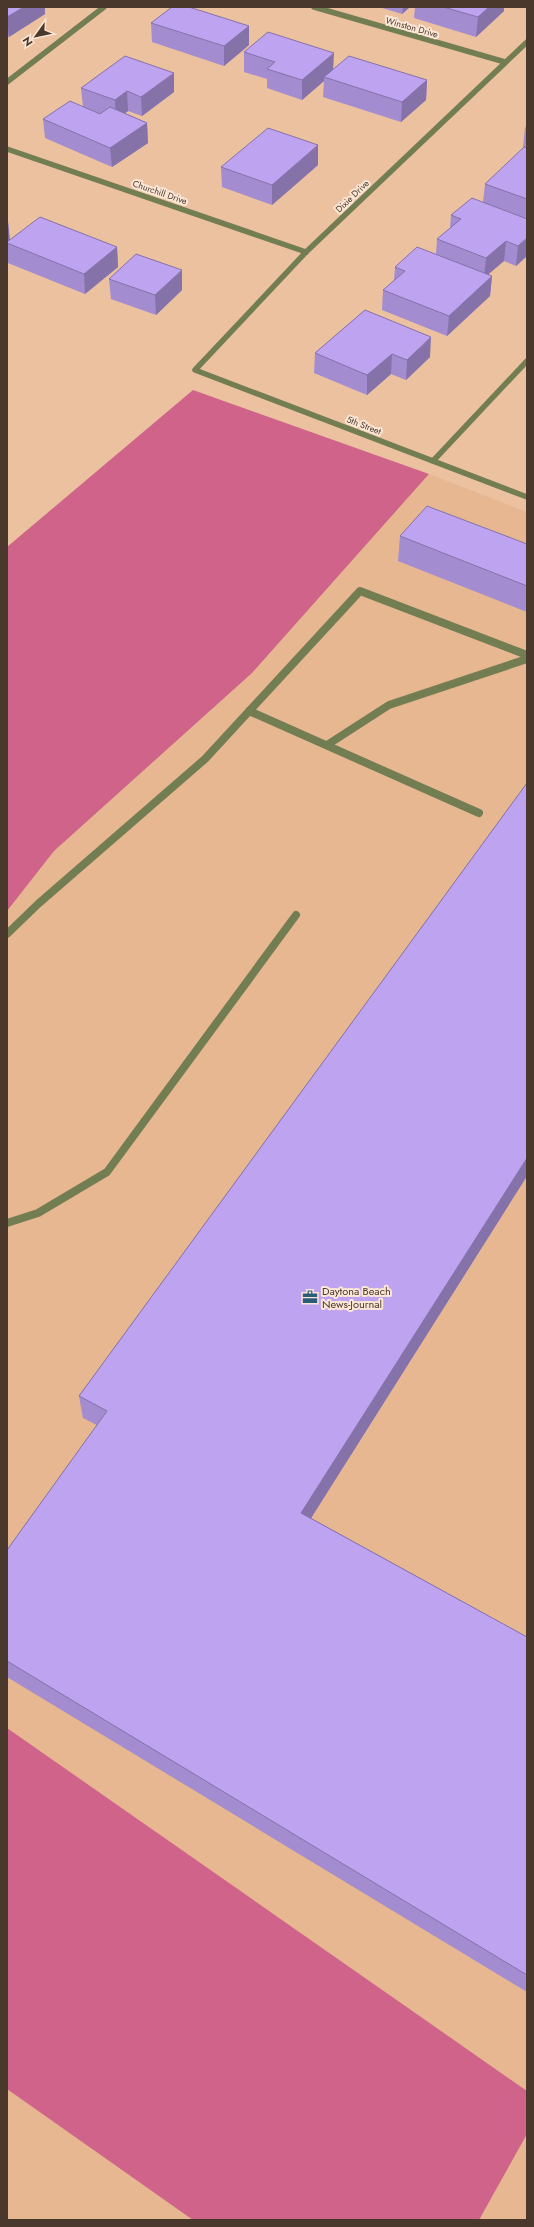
<svg xmlns="http://www.w3.org/2000/svg" width="534" height="2227" viewBox="0 0 534 2227" font-family="Jost,sans-serif">
  <rect width="100%" height="100%" fill="#ebc1a0"/>
  <!-- built -->
  <g fill="#e6b791">
    <polygon points="429,474 527,512 527,2091 7,1728 7,911 54,851 252,673"/>
    <polygon points="7,2089 193,2220 7,2220"/>
    <polygon points="527,2134 527,2220 479,2220"/>
  </g>
  <!-- water -->
  <g fill="#cf6389">
    <polygon points="193,390 429,474 252,673 54,851 7,911 7,547"/>
    <polygon points="7,1728 527,2091 527,2134 479,2220 193,2220 7,2089"/>
  </g>
  <g fill="none" stroke-linecap="round" stroke-linejoin="round">
    <!-- service-far1 -->
    <polyline stroke="#737d52" stroke-width="5.5" points="433,461 527,361"/>
    <!-- service -->
    <g stroke="#737d52" stroke-width="8">
      <polyline points="249,711 479,813"/>
      <polyline points="327,745 389,705 527,659"/>
      <polyline points="7,934 38,904 205,759 360,591 527,655"/>
      <polyline points="7,1223 38,1213 107,1172 296,915"/>
    </g>
    <!-- minor -->
    <g stroke="#737d52" stroke-width="5.5">
      <polyline points="314,7 505,62"/>
      <polyline points="527,42 306,252 195,370 527,497"/>
      <polyline points="7,82 104,7"/>
      <polyline points="7,149 306,252"/>
    </g>
  </g>
  <!-- wall -->
  <g fill="#a38ccf">
    <polygon points="7,7 45,7 45,14 9,37 7,36"/>
    <polygon points="379,7 410,7 402,14"/>
    <polygon points="415,7 504,7 504,11 476,37 414,18"/>
    <polygon points="151,23 249,26 249,45 224,66 152,42"/>
    <polygon points="244,52 333,69 427,80 426,100 401,122 323,97 324,81 302,100 267,88 267,79 244,72"/>
    <polygon points="81,88 174,92 142,116 128,111 125,113 147,123 148,143 112,167 45,138 43,119 83,107"/>
    <polygon points="527,125 527,256 516,266 504,261 488,274 492,276 490,296 447,336 382,310 383,290 394,281 395,267 436,254 437,239 450,228 451,215 483,202 485,184 524,148 523,147 525,128"/>
    <polygon points="318,165 272,205 222,187 221,167"/>
    <polygon points="7,222 8,222 10,240 117,247 118,267 85,294 8,263 7,253"/>
    <polygon points="109,279 182,290 156,315 111,299"/>
    <polygon points="365,310 430,357 406,380 391,374 367,395 314,373 315,353"/>
    <polygon points="400,536 527,544 527,612 398,561"/>
    <polygon points="527,783 527,1176 311,1518 527,1637 527,1992 7,1677 7,1550 97,1425 83,1418 79,1396"/>
  </g>
  <!-- shaded-wall -->
  <g fill="#8572a9">
    <polygon points="24,7 45,7 45,14 9,37 7,17"/>
    <polygon points="403,7 410,7 402,14"/>
    <polygon points="489,7 504,7 504,11 476,37 478,17"/>
    <polygon points="249,26 249,45 224,66 224,46"/>
    <polygon points="334,53 333,72 324,77 324,81 302,100 302,80"/>
    <polygon points="174,73 174,92 142,116 141,97"/>
    <polygon points="427,80 426,100 401,122 402,102"/>
    <polygon points="127,91 128,111 116,120 115,100"/>
    <polygon points="147,123 148,143 112,167 110,148"/>
    <polygon points="318,145 318,165 272,205 272,185"/>
    <polygon points="8,222 10,242 7,243 7,223"/>
    <polygon points="527,238 527,256 516,266 518,246"/>
    <polygon points="506,241 504,261 484,278 486,258"/>
    <polygon points="117,247 118,267 85,294 84,274"/>
    <polygon points="182,270 182,290 156,315 155,295"/>
    <polygon points="492,276 490,296 447,336 449,316"/>
    <polygon points="431,337 430,357 406,380 407,360"/>
    <polygon points="392,354 391,374 367,395 367,375"/>
    <polygon points="527,1158 527,1176 301,1534 301,1513"/>
  </g>
  <!-- building -->
  <g fill="#bea3f1" stroke="#8572a9">
    <polygon points="7,7 24,7 7,17"/>
    <polygon points="172,7 189,7 249,26 224,46 151,23"/>
    <polygon points="443,7 489,7 478,17"/>
    <polygon points="268,32 334,53 302,80 267,69 275,62 244,52"/>
    <polygon points="125,56 174,73 141,97 127,91 115,100 81,88"/>
    <polygon points="349,56 427,80 402,102 324,77"/>
    <polygon points="70,101 100,114 110,107 147,123 110,148 43,119"/>
    <polygon points="268,128 318,145 272,185 221,167"/>
    <polygon points="524,147 527,148 527,199 485,184"/>
    <polygon points="472,198 527,219 527,238 518,246 506,241 486,258 437,239 461,219 451,215"/>
    <polygon points="40,217 117,247 84,274 7,243 7,242"/>
    <polygon points="417,247 492,276 449,316 383,290 405,271 395,267"/>
    <polygon points="136,254 182,270 155,295 109,279"/>
    <polygon points="365,310 431,337 407,360 392,354 367,375 315,353"/>
    <polygon points="427,506 527,544 527,586 400,536"/>
    <polygon points="527,783 527,1158 301,1513 527,1637 527,1975 7,1661 7,1550 107,1411 79,1396"/>
  </g>
  <!-- icons -->
  <defs>
    <g id="office-bare" transform="scale(1.2)"><path d="M-6-3h4V-5.5h4V-3h4V5H-6ZM-1-4.5V-3h2v-1.5ZM-6 0V1H6V0Z" fill="#2d5c7b" stroke="#fce7d6" stroke-width="2.5" paint-order="stroke"/></g>
  </defs>
  <g fill-rule="evenodd">
    <use href="#office-bare" x="310" y="1297"/>
  </g>
  <g text-anchor="middle" dominant-baseline="central" stroke-width="4" stroke-linejoin="round" paint-order="stroke">
    <!-- far-street labels -->
    <g font-size="9" fill="#49382b" stroke="#fce7d6">
      <text transform="translate(412 27) rotate(16)">Winston Drive</text>
      <text transform="translate(160 192) rotate(19)">Churchill Drive</text>
      <text transform="translate(352 196) rotate(-44)">Dixie Drive</text>
      <text transform="translate(364 425) rotate(21)">5th Street</text>
    </g>
    <!-- poi labels -->
    <g font-size="11" fill="#49382b" stroke="#fce7d6" text-anchor="start">
      <text x="322" y="1291">Daytona Beach<tspan x="322" dy="13">News-Journal</tspan></text>
    </g>
  </g>
  <!-- border -->
  <rect width="534" height="2227" fill="none" stroke="#49382b" stroke-width="16"/>
  <!-- north arrow -->
  <g transform="translate(36 36) rotate(237)" stroke="#fce7d6" stroke-width="3" paint-order="stroke">
  <path d="M0-3L7 15L0 10L-7 15Z" fill="#49382b"/>
  <text y="-6" font-size="11" font-weight="bold" text-anchor="middle" fill="#49382b">N</text>
  </g>
</svg>
